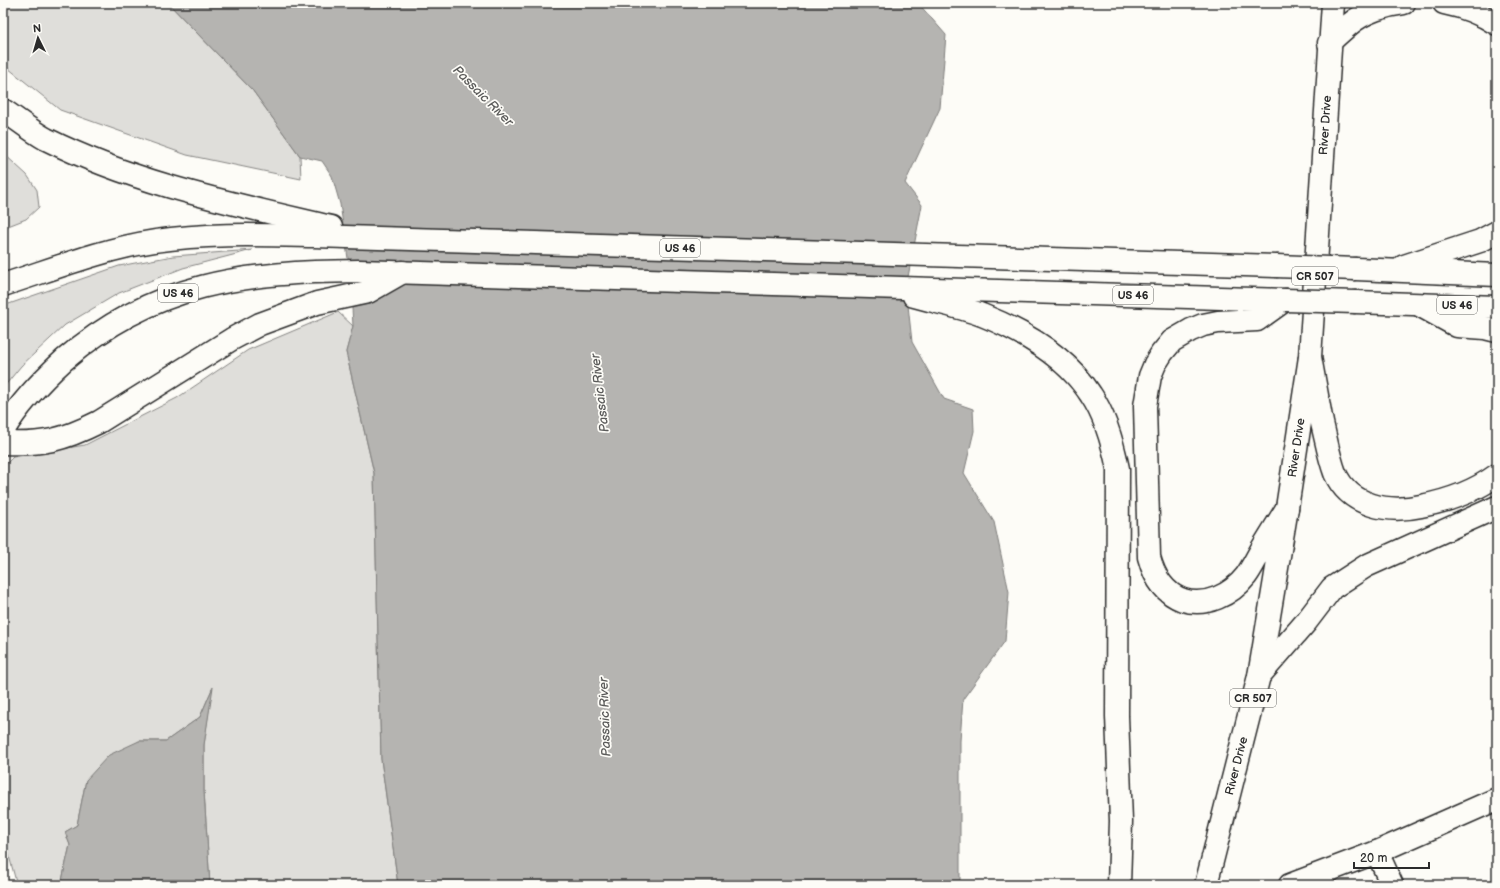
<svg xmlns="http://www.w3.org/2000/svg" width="1500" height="888" viewBox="0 0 1500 888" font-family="'Balsamiq Sans',sans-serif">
  <rect width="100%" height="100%" fill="#fdfcf7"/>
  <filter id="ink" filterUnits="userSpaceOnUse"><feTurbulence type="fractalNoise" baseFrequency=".025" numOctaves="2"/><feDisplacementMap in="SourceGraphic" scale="8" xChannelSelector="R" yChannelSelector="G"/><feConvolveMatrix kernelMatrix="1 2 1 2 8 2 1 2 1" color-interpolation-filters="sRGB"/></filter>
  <g filter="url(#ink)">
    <!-- green -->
    <g fill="#dfdeda" stroke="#858482">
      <polygon points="3,3 168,3 253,91 300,156 301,179 187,155 60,110 3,64"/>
      <polygon points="3,153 27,175 37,190 39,207 26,219 3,228"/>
      <polygon points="252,250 183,268 119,293 65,325 21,366 3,388 3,306 119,266 173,256"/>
      <polygon points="338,312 353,326 346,352 374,473 381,759 398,885 210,885 204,791 204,745 212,689 200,717 166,741 139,741 86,780 77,825 65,832 70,845 61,885 17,885 3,834 3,467 13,457 85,445 177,398 248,350"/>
    </g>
    <!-- water -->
    <g fill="#b5b4b1" stroke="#7e7d7b">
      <polygon points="168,3 918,3 946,35 940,108 905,183 922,205 906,287 912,342 944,399 973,409 974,431 964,473 994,522 1009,592 1005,641 963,699 960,741 960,885 398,885 381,759 374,473 346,352 353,326 350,272 340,204 332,176 322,161 300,156 253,91"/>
      <polygon points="213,687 204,745 204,791 210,885 61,885 70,845 65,832 77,825 86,780 109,755 139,741 166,741 200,717"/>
    </g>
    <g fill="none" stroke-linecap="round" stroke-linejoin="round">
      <!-- minor casing -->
      <g stroke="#2b2b2b" stroke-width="25">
        <g id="minor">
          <polyline points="1377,852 1392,885"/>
          <polyline points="1290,885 1377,852 1497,799"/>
        </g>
      </g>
      <!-- primary casing -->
      <g stroke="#2b2b2b" stroke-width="25">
        <g id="primary">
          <path id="s1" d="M1206,885L1259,676L1287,508L1310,357L1333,3"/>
        </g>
      </g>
      <!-- motorway casing -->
      <g stroke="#2b2b2b" stroke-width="25">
        <g id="motorway">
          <path d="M1444,3C1464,7 1480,13 1497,24"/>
          <path d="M1329,43C1336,36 1343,30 1350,24C1364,12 1386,5 1404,3"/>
          <path d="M3,110C17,119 31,131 46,139C136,184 234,204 331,227"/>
          <polyline points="1404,266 1480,241 1497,232"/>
          <polyline points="1356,269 1497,275"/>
          <path d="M3,285C53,269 103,249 155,241C208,233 261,235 314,236L1276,266"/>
          <path d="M914,296C936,302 960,307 982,315C1022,331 1067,357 1091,395C1106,417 1113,444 1118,469L1117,716L1121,821L1119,885"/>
          <path d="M1285,300L1257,320L1218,322L1203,325L1191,330L1172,341L1162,353L1155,364L1150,376L1145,406L1149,557C1154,576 1163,593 1183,600C1206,607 1231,595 1246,576C1252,568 1257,557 1263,547C1271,534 1279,521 1287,508"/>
          <polyline points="1356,302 1497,307"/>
          <polyline points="1421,306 1457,326 1485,328 1497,331"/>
          <path d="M1310,357C1314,379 1318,401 1322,423C1326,439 1329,457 1335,473C1350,507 1389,513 1421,506C1448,501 1475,491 1497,475"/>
          <path d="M3,431C19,404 41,381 64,360C154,282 246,272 359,271L1285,300"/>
          <path d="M3,443C43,445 63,440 99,422L232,339L260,324L317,303L368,292L403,272"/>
          <polyline points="1259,676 1306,622 1332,588 1366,566 1497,507"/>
        </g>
      </g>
      <!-- minor -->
      <use href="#minor" stroke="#fdfcf7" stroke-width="22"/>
      <!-- primary -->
      <use href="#primary" stroke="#fdfcf7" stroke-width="22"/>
      <!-- motorway -->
      <use href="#motorway" stroke="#fdfcf7" stroke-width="22"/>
      <!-- motorway-bridge casing -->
      <g stroke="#2b2b2b" stroke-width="25" stroke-linecap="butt">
        <g id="motorway-bridge">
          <polyline points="1276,266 1356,269"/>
          <polyline points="1285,300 1356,302"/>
        </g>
      </g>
      <!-- motorway-bridge -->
      <use href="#motorway-bridge" stroke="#fdfcf7" stroke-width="22"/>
    </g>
  </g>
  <g text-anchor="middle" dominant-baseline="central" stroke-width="3.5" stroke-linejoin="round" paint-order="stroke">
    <!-- shield labels -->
    <g fill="#fdfcf7" stroke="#6a6a68" stroke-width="1">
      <rect x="660" y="239" width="40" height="18" rx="3"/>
      <rect x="1292" y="267" width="46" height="18" rx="3"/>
      <rect x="158" y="284" width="40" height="18" rx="3"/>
      <rect x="1113" y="286" width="40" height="18" rx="3"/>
      <rect x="1437" y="296" width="40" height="18" rx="3"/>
      <rect x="1230" y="689" width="46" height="18" rx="3"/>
    </g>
    <g font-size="11" font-weight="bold" fill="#2b2b2b">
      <text x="680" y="248">US 46</text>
      <text x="1315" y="276">CR 507</text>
      <text x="178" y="293">US 46</text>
      <text x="1133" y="295">US 46</text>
      <text x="1457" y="305">US 46</text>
      <text x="1253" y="698">CR 507</text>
    </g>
    <!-- street labels -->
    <g font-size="12" fill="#2b2b2b" stroke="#fdfcf7">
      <text stroke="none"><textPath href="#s1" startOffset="771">River Drive</textPath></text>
      <text stroke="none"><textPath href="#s1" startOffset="447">River Drive</textPath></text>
      <text stroke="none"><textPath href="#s1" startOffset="123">River Drive</textPath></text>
    </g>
    <!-- water labels -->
    <g font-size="13" font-style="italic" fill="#5b5b5a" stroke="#fdfcf7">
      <text transform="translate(483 96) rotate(45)">Passaic River</text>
      <text transform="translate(600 393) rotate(-97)">Passaic River</text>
      <text transform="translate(605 717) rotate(-92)">Passaic River</text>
    </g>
  </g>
  <!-- margin -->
  <rect width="1500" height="888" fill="none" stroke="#fdfcf7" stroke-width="16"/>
  <rect x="8" y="8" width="1484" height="872" fill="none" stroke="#2b2b2b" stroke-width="1.5" filter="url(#ink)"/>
  <!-- north arrow -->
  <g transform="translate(38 38) rotate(355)" stroke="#fdfcf7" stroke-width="3" paint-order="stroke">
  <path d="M0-3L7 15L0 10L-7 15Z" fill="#2b2b2b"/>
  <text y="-6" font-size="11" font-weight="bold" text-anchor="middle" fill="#2b2b2b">N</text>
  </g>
  <!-- scale -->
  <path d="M1354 862v6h75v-6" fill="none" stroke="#2b2b2b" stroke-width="2"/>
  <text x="1360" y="862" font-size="12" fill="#2b2b2b" stroke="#fdfcf7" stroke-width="3" paint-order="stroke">20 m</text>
</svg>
